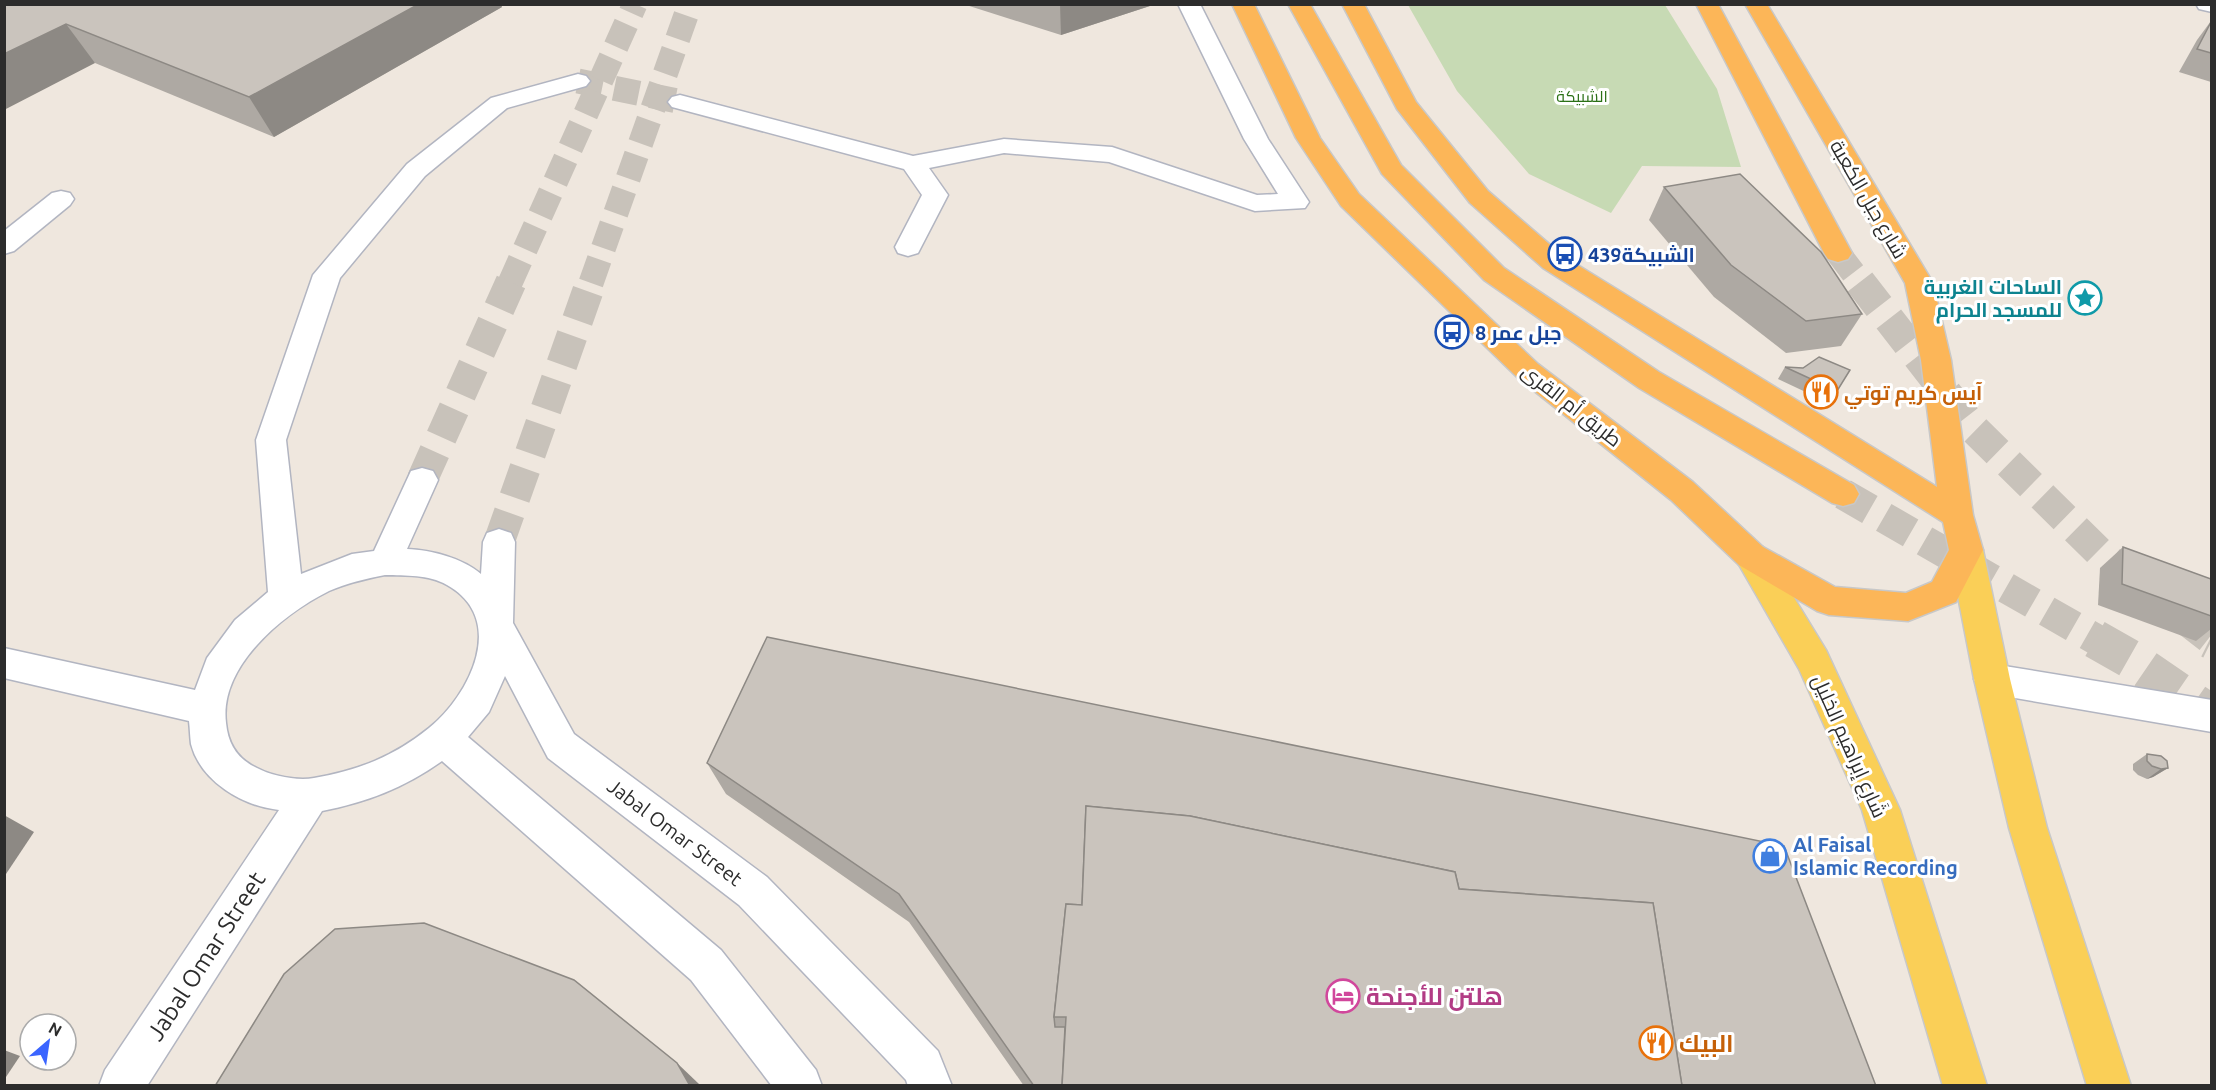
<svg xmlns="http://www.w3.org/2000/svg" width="2216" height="1090" viewBox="0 0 2216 1090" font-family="Ubuntu,Cairo,sans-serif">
  <rect width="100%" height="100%" fill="#efe7de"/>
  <!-- cemetery -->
  <polygon fill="#c7dab4" points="1408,5 1665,5 1717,89 1741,167 1642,166 1611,213 1529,174 1457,91"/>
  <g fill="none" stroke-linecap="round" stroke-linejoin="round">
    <!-- minor-tunnel-far1 -->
    <g stroke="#c8c2ba" stroke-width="25" stroke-dasharray="25 12" stroke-linecap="butt">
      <polyline points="578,81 678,101"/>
      <polyline points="510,283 635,4"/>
      <polyline points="591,283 690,4"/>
    </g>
    <!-- minor-tunnel -->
    <g stroke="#c8c2ba" stroke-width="31" stroke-dasharray="31 16" stroke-linecap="butt">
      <polyline points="422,480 511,282"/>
      <polyline points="499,542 591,282"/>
    </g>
    <!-- trunk-tunnel-far2 -->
    <polyline stroke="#c8c2ba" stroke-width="25" stroke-dasharray="25 12" stroke-linecap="butt" points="1838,253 1861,283"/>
    <!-- trunk-tunnel-far1 -->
    <g stroke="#c8c2ba" stroke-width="31" stroke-dasharray="31 16" stroke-linecap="butt">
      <polyline points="1860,282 1975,430 2101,554 2212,640"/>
      <polyline points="1843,494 2097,640"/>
    </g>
    <!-- trunk-tunnel -->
    <g stroke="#c8c2ba" stroke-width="39" stroke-dasharray="39 20" stroke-linecap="butt">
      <polyline points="2095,639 2132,660 2212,715"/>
      <polyline points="2210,639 2212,640"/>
    </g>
    <!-- pedestrian casing -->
    <g stroke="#b2b5c1" stroke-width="3">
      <g id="pedestrian">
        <polygon points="2196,4 2212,4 2212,12 2199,9"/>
        <polygon points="1992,664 2212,700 2212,732 1992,694 1979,690 1974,679 1979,668"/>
      </g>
    </g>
    <!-- minor casing -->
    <g stroke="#b2b5c1" stroke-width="3">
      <g id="minor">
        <polygon points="1178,4 1200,4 1268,139 1309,202 1305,208 1255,211 1109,162 1004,153 929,168 948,195 918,253 908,256 898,253 895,247 922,195 904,169 672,107 668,102 672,97 680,95 913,156 1004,139 1112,147 1257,195 1278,194 1244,139"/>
        <path d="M578,74L586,76L590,81L586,86L507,108L425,176L340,278L286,440L301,574L352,554L374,551L411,471L422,468L433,471L438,480L407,549C432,550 462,558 481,574L483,542L487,533L499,529L511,533L515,542L513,623L574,734L767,877L938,1051L952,1086H908L906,1080L739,905L548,758L505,676L489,712L468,737L721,950L816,1070L822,1086H772L691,980L442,761C404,788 367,802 322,811L147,1086H99L105,1070L279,810C243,806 201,782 191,744C190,737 190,729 189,721L4,678V648L195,690L207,658L235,620L268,592L256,440L313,275L407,164L491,98ZM385,575C406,576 428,574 447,585C508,619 470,695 429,728C393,757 359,770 314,778C297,781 272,776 257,768C237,759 228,744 226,723C219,666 283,614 329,591C347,583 365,579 385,575Z"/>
        <polygon points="61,191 70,193 74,199 70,205 14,251 4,254 4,231 52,193"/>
      </g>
    </g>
    <!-- primary casing -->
    <g stroke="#c8c8c8" stroke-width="3">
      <g id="primary">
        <polygon points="1966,537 1978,541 1983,550 2010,679 2047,828 2131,1086 2087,1086 2009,828 1974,679 1949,550 1954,541"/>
        <polygon points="1751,543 1763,547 1826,650 1900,810 1987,1086 1943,1086 1862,810 1799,669 1734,556 1739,547"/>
      </g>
    </g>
    <!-- trunk casing -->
    <g stroke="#c8c8c8" stroke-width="3">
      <g id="trunk">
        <polygon points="1232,4 1254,4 1320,138 1359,194 1538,364 1693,482 1763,547 1835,587 1906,593 1932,582 1949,550 1943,522 1543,268 1470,203 1397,109 1342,4 1364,4 1416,102 1488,191 1563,256 1937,487 1921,360 1905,283 1745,4 1767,4 1933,283 1951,360 1973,515 1983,550 1956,602 1908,621 1829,615 1817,611 1739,565 1671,500 1518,378 1341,206 1296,138"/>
        <polygon points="1288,4 1310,4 1401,165 1504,268 1659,372 1854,485 1859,494 1854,503 1843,506 1832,503 1639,388 1484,280 1382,174"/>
        <polygon points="1696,4 1718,4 1852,253 1848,259 1838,262 1828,259 1824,253"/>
      </g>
    </g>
    <!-- pedestrian -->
    <use href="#pedestrian" fill="#fff" fill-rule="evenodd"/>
    <!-- minor -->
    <use href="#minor" fill="#fff" fill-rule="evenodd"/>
    <!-- primary -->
    <use href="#primary" fill="#facf57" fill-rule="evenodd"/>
    <!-- trunk -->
    <use href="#trunk" fill="#fcb658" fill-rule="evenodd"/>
  </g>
  <!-- wall -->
  <g fill="#aea9a3">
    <polygon points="4,4 502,7 274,137 95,63"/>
    <polygon points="963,4 1156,4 1061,35"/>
    <polygon points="2211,21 2211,82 2179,72 2197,40"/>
    <polygon points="1664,187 1862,314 1841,346 1786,353 1714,297 1649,220"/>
    <polygon points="1785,367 1803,368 1837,391 1829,403 1778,379"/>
    <polygon points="2123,547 2211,579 2211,629 2196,641 2098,605 2100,568"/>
    <polygon points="2147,754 2168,768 2153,777 2147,779 2138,775 2133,770 2133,764"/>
    <polygon points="707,763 1876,1086 1024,1086 909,922 726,794"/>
  </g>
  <!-- shaded-wall -->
  <g fill="#8d8984">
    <polygon points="419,4 501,4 502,7 274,137 249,97"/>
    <polygon points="1060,4 1156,4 1061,35"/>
    <polygon points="66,24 95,63 4,110 4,54"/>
    <polygon points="2168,768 2153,777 2147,779 2161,769"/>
    <polygon points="4,815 34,832 4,877"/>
    <polygon points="4,1050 20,1056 4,1080"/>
    <polygon points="677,1063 699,1084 700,1086 690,1086"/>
  </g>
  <!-- building -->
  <g fill="#cac4bd" stroke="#8d8984" stroke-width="1.5">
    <polygon points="4,4 419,4 249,97 66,24 4,54"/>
    <polygon points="2211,22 2211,53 2197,49"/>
    <polygon points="1740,174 1821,252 1862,314 1806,321 1731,265 1664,187"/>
    <polygon points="1819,357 1850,370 1837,391 1785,367 1803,368"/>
    <polygon points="2123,547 2211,579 2211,616 2122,584"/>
    <polygon points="767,637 1784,846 1876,1086 1682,1086 1653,903 1459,889 1455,872 1190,816 1086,806 1082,905 1066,904 1054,1017 1055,1027 1065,1027 1062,1086 1034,1086 899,894 707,763"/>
    <polygon points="2147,754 2161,756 2167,761 2168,768 2161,769 2152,766 2147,761"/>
    <polygon points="1086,806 1190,816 1455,872 1459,889 1653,903 1682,1086 1062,1086 1066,1017 1054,1017 1066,904 1082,905"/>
    <polygon points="424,923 574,980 677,1063 690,1086 215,1086 284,974 335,929"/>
  </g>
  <!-- icons -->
  <defs>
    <g id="bus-ring" transform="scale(1.725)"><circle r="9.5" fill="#fff" stroke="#1a4fb4" stroke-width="1.5"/><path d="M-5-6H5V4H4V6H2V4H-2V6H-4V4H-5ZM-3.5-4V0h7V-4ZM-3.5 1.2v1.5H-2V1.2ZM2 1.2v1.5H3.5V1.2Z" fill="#1a4fb4"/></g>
    <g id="sight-ring" transform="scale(1.725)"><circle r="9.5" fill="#fff" stroke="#0f9aa8" stroke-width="1.5"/><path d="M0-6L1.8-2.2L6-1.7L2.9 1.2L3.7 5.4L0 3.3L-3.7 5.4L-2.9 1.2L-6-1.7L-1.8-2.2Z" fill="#0f9aa8"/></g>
    <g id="restaurant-ring" transform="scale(1.725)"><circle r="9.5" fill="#fff" stroke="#e8710a" stroke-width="1.5"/><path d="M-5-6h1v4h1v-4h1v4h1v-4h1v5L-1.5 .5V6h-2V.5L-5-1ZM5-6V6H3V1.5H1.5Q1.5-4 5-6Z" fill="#e8710a"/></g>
    <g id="shop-ring" transform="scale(1.725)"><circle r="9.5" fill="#fff" stroke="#3f7fe0" stroke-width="1.5"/><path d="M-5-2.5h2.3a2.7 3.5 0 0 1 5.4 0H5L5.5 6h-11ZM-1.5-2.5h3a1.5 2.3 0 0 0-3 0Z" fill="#3f7fe0"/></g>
    <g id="hotel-ring" transform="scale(1.725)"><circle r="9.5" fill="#fff" stroke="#d1479c" stroke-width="1.5"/><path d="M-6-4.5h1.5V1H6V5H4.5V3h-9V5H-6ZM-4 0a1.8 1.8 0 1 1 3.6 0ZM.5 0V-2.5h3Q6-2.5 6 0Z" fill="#d1479c"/></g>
  </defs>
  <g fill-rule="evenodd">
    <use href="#bus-ring" x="1565" y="254"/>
    <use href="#sight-ring" x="2085" y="298"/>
    <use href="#bus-ring" x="1452" y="332"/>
    <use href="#restaurant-ring" x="1821" y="392"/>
    <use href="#shop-ring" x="1770" y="856"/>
    <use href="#hotel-ring" x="1343" y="996"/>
    <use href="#restaurant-ring" x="1656" y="1043"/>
  </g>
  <g text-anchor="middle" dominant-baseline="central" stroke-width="6" stroke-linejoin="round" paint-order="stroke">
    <!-- far-park labels -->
    <g font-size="16" fill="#2b7016" stroke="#fff">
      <text x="1582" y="96">الشبيكة</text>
    </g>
    <!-- street labels -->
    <g font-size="20" fill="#2c2c2c" stroke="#fff">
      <text transform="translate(1869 199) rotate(60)">شارع جبل الكعبة</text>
      <text transform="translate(1572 405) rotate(38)">طريق أم القرى</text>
      <text transform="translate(1850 746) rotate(66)">شَارِع إبراهيم الخليل</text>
      <text transform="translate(675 832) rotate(37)">Jabal Omar Street</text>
    </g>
    <!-- transit labels -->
    <g font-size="20" font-weight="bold" fill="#164399" stroke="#fff" text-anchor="start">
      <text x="1588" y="254">الشبيكة439</text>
      <text x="1475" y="332">جبل عمر 8</text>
    </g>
    <!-- culture labels -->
    <g font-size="20" font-weight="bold" fill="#0d838f" stroke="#fff" text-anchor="end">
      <text x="2062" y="286">الساحات الغربية<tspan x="2062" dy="23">للمسجد الحرام</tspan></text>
    </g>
    <!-- food labels -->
    <g font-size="20" font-weight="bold" fill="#c56008" stroke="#fff" text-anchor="start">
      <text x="1844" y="392">آيس كريم توتي</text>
    </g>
    <!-- shop labels -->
    <g font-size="20" font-weight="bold" fill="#366cbe" stroke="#fff" text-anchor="start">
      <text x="1793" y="844">Al Faisal<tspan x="1793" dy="23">Islamic Recording</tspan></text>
    </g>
    <!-- near-street labels -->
    <g font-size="24" fill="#2c2c2c" stroke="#fff">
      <text transform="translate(206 956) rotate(-57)">Jabal Omar Street</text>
    </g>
    <!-- near-hotel labels -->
    <g font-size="24" font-weight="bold" fill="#b23c85" stroke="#fff" text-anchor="start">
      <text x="1366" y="996">هلتن للأجنحة</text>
    </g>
    <!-- near-food labels -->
    <g font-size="24" font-weight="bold" fill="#c56008" stroke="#fff" text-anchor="start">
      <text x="1679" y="1043">البيك</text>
    </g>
  </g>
  <!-- border -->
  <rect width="2216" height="1090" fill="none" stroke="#2c2c2c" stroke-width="12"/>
  <!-- north arrow -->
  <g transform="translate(48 1042) rotate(29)"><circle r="28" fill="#ffffff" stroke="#ababab" stroke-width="1.5"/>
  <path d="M0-4.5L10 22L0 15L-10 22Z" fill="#3b65ff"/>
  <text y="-9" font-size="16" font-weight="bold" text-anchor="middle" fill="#2c2c2c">N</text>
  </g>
</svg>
